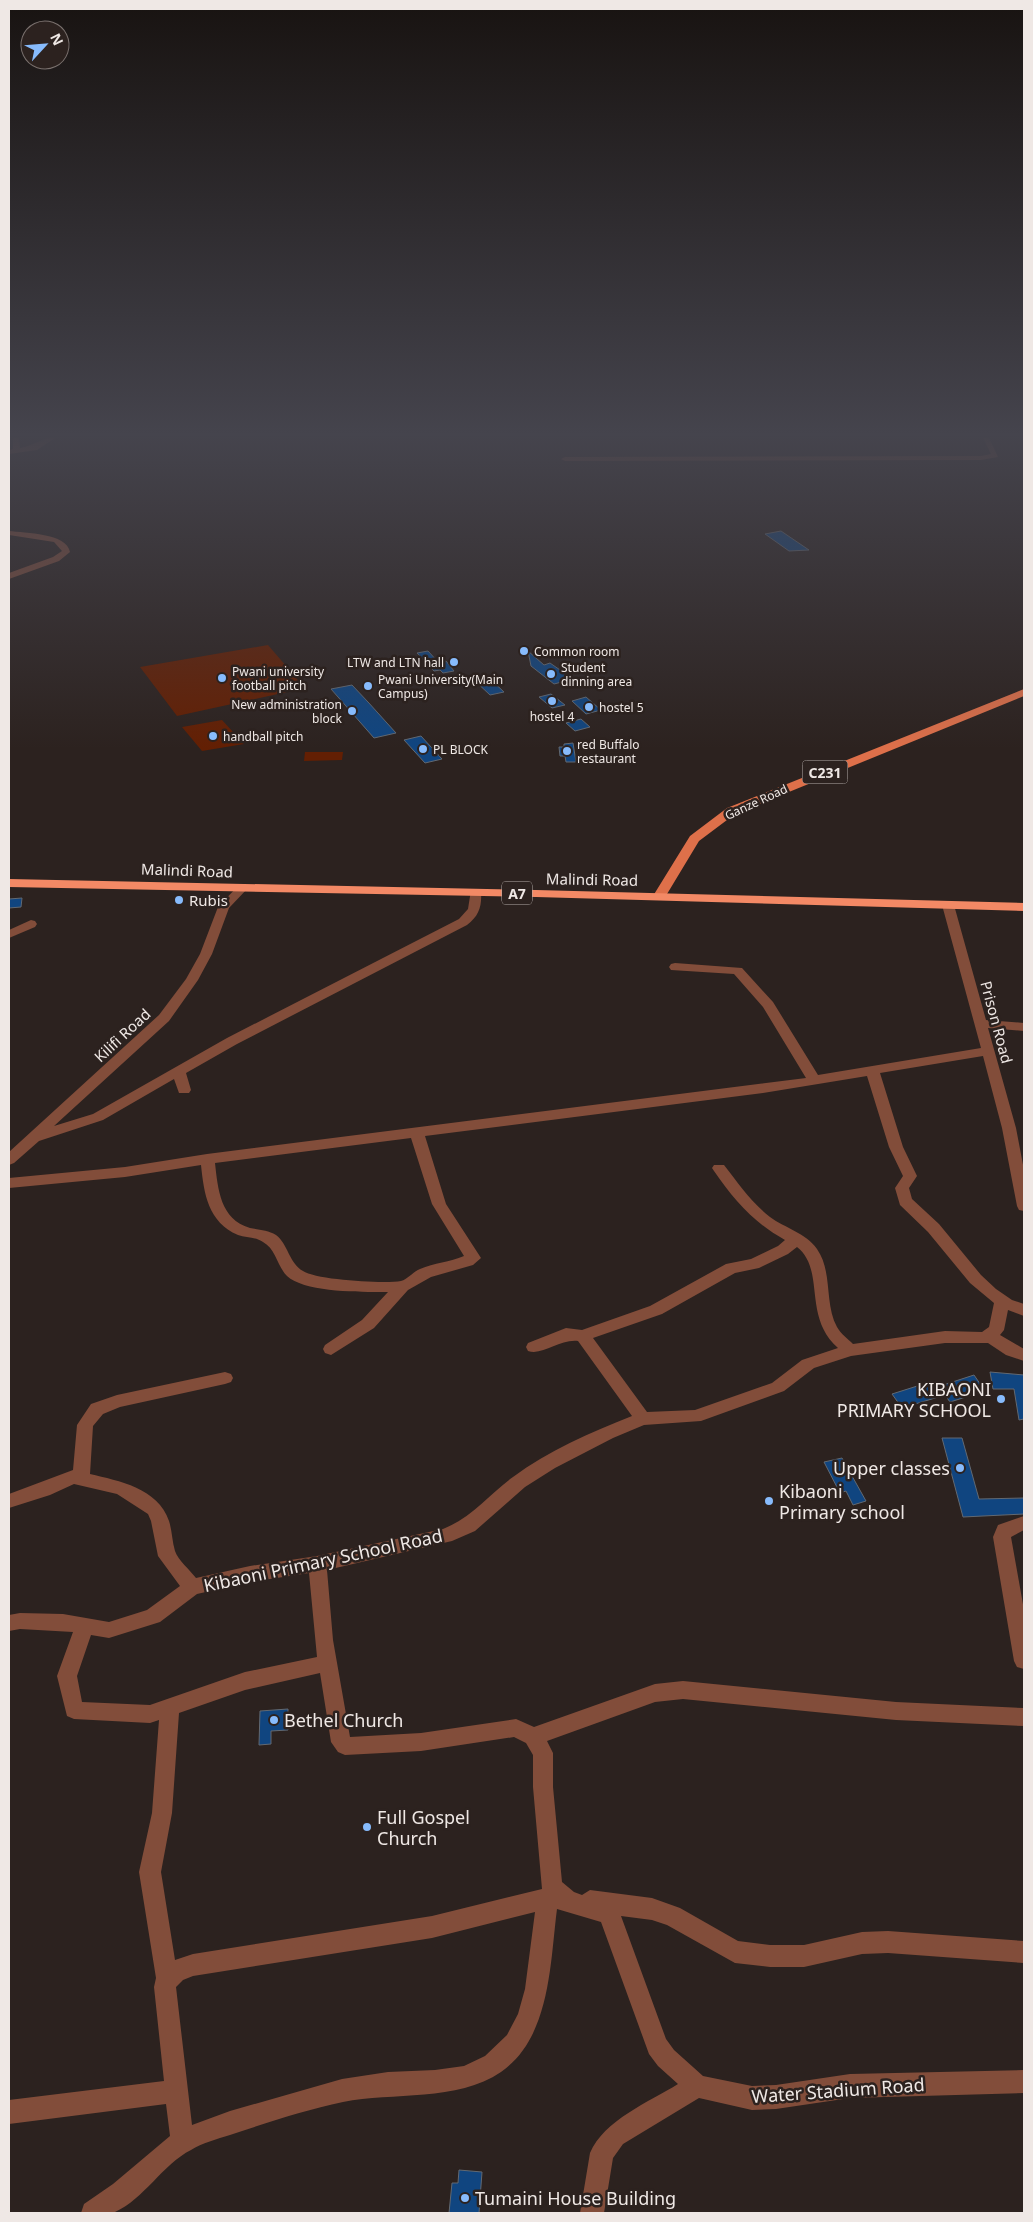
<svg xmlns="http://www.w3.org/2000/svg" width="1033" height="2222" viewBox="0 0 1033 2222" font-family="'Noto Sans',sans-serif">
  <rect width="100%" height="100%" fill="#2c221f"/>
  <!-- green -->
  <g fill="#631f03">
    <polygon points="268,645 305,688 177,716 140,667"/>
    <polygon points="222,720 244,744 202,751 182,727"/>
    <polygon points="305,752 343,752 342,760 304,761"/>
  </g>
  <!-- building -->
  <g fill="#104580" stroke="#626972">
    <polygon points="781,531 809,550 789,551 765,534"/>
    <polygon points="428,651 439,663 446,661 454,671 443,673 440,670 434,671 417,653"/>
    <polygon points="528,651 544,665 550,663 573,679 554,684 531,666"/>
    <polygon points="487,676 504,692 490,695 473,679"/>
    <polygon points="352,685 368,702 396,733 374,738 331,689"/>
    <polygon points="551,694 565,705 552,708 539,697"/>
    <polygon points="586,697 601,710 586,714 572,701"/>
    <polygon points="581,719 590,727 575,731 566,723"/>
    <polygon points="421,736 442,759 425,763 404,740"/>
    <polygon points="573,743 576,762 566,762 565,756 560,756 559,747 564,747 564,744"/>
    <polygon points="22,898 21,907 9,908 9,899"/>
    <polygon points="990,1372 1024,1375 1024,1419 1019,1420 1014,1389 993,1389"/>
    <polygon points="974,1375 985,1391 950,1402 945,1395 902,1408 892,1394 930,1382 934,1388"/>
    <polygon points="942,1438 962,1438 979,1499 1024,1498 1024,1514 963,1517"/>
    <polygon points="842,1458 866,1501 853,1505 846,1491 840,1493 824,1462"/>
    <polygon points="288,1709 288,1730 271,1731 271,1744 259,1745 260,1711"/>
    <polygon points="459,2170 482,2172 479,2213 449,2213 452,2183 458,2183"/>
  </g>
  <g fill="none" stroke-linecap="round" stroke-linejoin="round">
    <!-- minor -->
    <g fill="#824d3a" fill-rule="evenodd">
      <path d="M13,438H19L20,448C33,446 43,437 55,438L37,450L9,454V450L13,449Z"/>
      <polygon points="983,438 989,438 998,457 981,460 565,461 561,459 565,457 981,456 991,454"/>
      <path d="M9,531C25,533 67,533 70,552L59,561L9,579V573L53,557L62,551L54,542L9,535Z"/>
      <path d="M242,885L248,888L229,908L212,954L198,980L169,1021L54,1126L93,1114L227,1038L459,919L468,909L471,890L475,889L481,892C482,906 479,916 467,925L237,1044L186,1073L191,1090L189,1093H179L174,1079L103,1120L39,1141L14,1163L9,1165V1152L159,1015L186,979L200,954L218,907L238,886Z"/>
      <path d="M948,901L954,905L986,1020L1024,1023V1031L988,1028L1016,1128L1024,1170V1211L1019,1210L1017,1206L1002,1128L983,1056L880,1073L903,1147L917,1176L909,1188L912,1199L939,1224L981,1275L996,1289L1012,1300L1024,1304V1316L1008,1310L1004,1330L1000,1335L1024,1349V1361L1006,1355L988,1343H945L851,1356L814,1368L784,1391L701,1421L644,1425L613,1438L555,1468L525,1487L475,1531L452,1541L327,1570L333,1640L350,1737L421,1733L516,1719L534,1727L655,1684L683,1681L896,1702L1024,1708V1726L896,1720L683,1699L655,1702L547,1741L553,1753V1787L562,1882L574,1892L582,1895L590,1890L652,1898L680,1908L738,1941L770,1945H804L862,1932L888,1931L1024,1941V1963L888,1953L862,1954L804,1967H770L735,1963L667,1925L652,1920L621,1916L666,2039L674,2050L703,2076L752,2086L776,2085L850,2074L1024,2070V2093L850,2098L776,2109L752,2110L699,2098L623,2144L613,2158L604,2213H580L590,2153C604,2120 649,2102 678,2084L658,2066L649,2054L601,1922L557,1909C550,1963 551,2037 501,2072C457,2102 393,2092 343,2102C305,2110 266,2123 230,2135C217,2139 202,2143 191,2150C163,2164 144,2199 115,2212C106,2216 90,2213 81,2213L84,2204L113,2184L170,2136L166,2104L9,2124V2100L164,2081L154,1987L156,1978L139,1872L152,1813L159,1720L150,1723L74,1719L67,1716L57,1676L73,1632L20,1629L9,1631V1615L20,1613L63,1614L109,1622L147,1610L180,1586L158,1556L151,1521L148,1514L117,1494L74,1484L50,1495L9,1508V1494L73,1470L77,1425L91,1404L117,1395L225,1372L231,1374L233,1378L231,1382L225,1384L120,1407L103,1414L93,1426L90,1474C119,1481 158,1488 169,1521C172,1530 172,1541 175,1551C178,1560 190,1570 196,1578L250,1566L317,1556L443,1529C473,1517 488,1495 513,1477C548,1451 591,1432 632,1416L578,1341C559,1339 543,1356 528,1351L526,1347L528,1343L566,1328L582,1330L650,1306L726,1264L751,1259L778,1246L785,1240C754,1223 734,1200 714,1171L712,1168L714,1165H724C738,1183 751,1202 770,1217C785,1228 806,1233 817,1249C833,1272 824,1303 837,1327C841,1334 848,1339 853,1344L945,1331L982,1332L989,1327L994,1303L970,1283L928,1232L900,1205L895,1188L903,1176L889,1147L867,1076L763,1093L425,1136L446,1204L481,1258L473,1265L431,1277L408,1290L374,1328L331,1355L325,1353L323,1349L325,1345L362,1320L388,1292C364,1292 305,1293 287,1276C277,1266 276,1249 263,1242C256,1237 246,1238 238,1235C208,1222 204,1194 201,1165L125,1177L9,1188V1178L125,1167L207,1154L806,1078L763,1007L734,974L671,970L669,967L671,964L675,963L742,968L773,1002L818,1075L981,1048L942,905ZM411,1138L432,1204L464,1256C450,1262 434,1263 420,1269C413,1272 408,1279 401,1281C385,1284 316,1280 303,1271C289,1263 288,1244 276,1235C268,1230 259,1230 250,1228C220,1219 218,1189 215,1163ZM797,1247C826,1270 802,1316 838,1348L802,1360L772,1383L695,1410L647,1412L593,1338L662,1314L735,1273L759,1268L788,1254ZM309,1573L317,1657L245,1672L150,1705L82,1702L77,1676L91,1635L109,1638L160,1622L197,1594L250,1582ZM320,1673L331,1742L338,1752L345,1755L421,1751L514,1737L526,1743L533,1755V1787L542,1889L432,1916L193,1954L175,1960L161,1872L172,1813L179,1713L245,1690ZM535,1912L525,1989L518,2014L507,2035L485,2056L464,2066L435,2070L388,2072L342,2079L230,2111L192,2125L176,1987L183,1980L193,1976L432,1938Z"/>
      <polygon points="31,920 35,921 37,924 35,927 9,938 9,930"/>
      <polygon points="1024,1516 1024,1530 1011,1537 1024,1610 1024,1669 1017,1667 1014,1661 993,1537 998,1525"/>
    </g>
    <!-- major -->
    <polygon fill="#de704a" fill-rule="evenodd" points="1024,689 1024,696 735,814 699,841 664,899 659,900 653,896 690,836 727,808"/>
    <!-- highway -->
    <polygon fill="#f38965" fill-rule="evenodd" points="9,879 536,890 1024,903 1024,911 536,897 9,887"/>
  </g>
  <!-- sky -->
  <linearGradient id="sky" x2="0" y2="1"><stop stop-color="#181311"/><stop offset="0.58" stop-color="#45444d"/><stop offset="1" stop-color="#45444d" stop-opacity="0"/></linearGradient>
  <rect width="1033" height="749" fill="url(#sky)"/>
  <!-- markers -->
  <g fill="#87bbfc" stroke="#2c221f" stroke-width="2">
    <circle cx="524" cy="651" r="5"/>
    <circle cx="454" cy="662" r="5"/>
    <circle cx="551" cy="674" r="5"/>
    <circle cx="222" cy="678" r="5"/>
    <circle cx="368" cy="686" r="5"/>
    <circle cx="552" cy="701" r="5"/>
    <circle cx="589" cy="707" r="5"/>
    <circle cx="352" cy="711" r="5"/>
    <circle cx="213" cy="736" r="5"/>
    <circle cx="423" cy="749" r="5"/>
    <circle cx="567" cy="751" r="5"/>
    <circle cx="179" cy="900" r="5"/>
    <circle cx="1001" cy="1399" r="5"/>
    <circle cx="960" cy="1468" r="5"/>
    <circle cx="769" cy="1501" r="5"/>
    <circle cx="274" cy="1720" r="5"/>
    <circle cx="367" cy="1827" r="5"/>
    <circle cx="465" cy="2198" r="5"/>
  </g>
  <g text-anchor="middle" dominant-baseline="central" stroke-width="5" stroke-linejoin="round" paint-order="stroke">
    <!-- far-poi labels -->
    <g font-size="12" fill="#efe8e5" stroke="#2c221f" text-anchor="start">
      <text x="534" y="651">Common room</text>
      <text x="444" y="662" text-anchor="end">LTW and LTN hall</text>
      <text x="561" y="667">Student<tspan x="561" dy="14">dinning area</tspan></text>
      <text x="232" y="671">Pwani university<tspan x="232" dy="14">football pitch</tspan></text>
      <text x="378" y="679">Pwani University(Main<tspan x="378" dy="14">Campus)</tspan></text>
      <text x="342" y="704" text-anchor="end">New administration<tspan x="342" dy="14">block</tspan></text>
      <text x="599" y="707">hostel 5</text>
      <text x="552" y="716" text-anchor="middle">hostel 4</text>
      <text x="223" y="736">handball pitch</text>
      <text x="577" y="744">red Buffalo<tspan x="577" dy="14">restaurant</tspan></text>
      <text x="433" y="749">PL BLOCK</text>
    </g>
    <!-- far-street labels -->
    <g font-size="12" fill="#efe8e5" stroke="#2c221f">
      <text transform="translate(756 802) rotate(-25)">Ganze Road</text>
    </g>
    <!-- shield labels -->
    <g fill="#2c221f" stroke="#b4adaa" stroke-width="1">
      <rect x="802.5" y="760.5" width="45" height="23" rx="4"/>
      <rect x="502" y="881.5" width="30" height="23" rx="4"/>
    </g>
    <g font-size="14" font-weight="bold" fill="#efe8e5">
      <text x="825" y="772">C231</text>
      <text x="517" y="893">A7</text>
    </g>
    <!-- street labels -->
    <g font-size="15" fill="#efe8e5" stroke="#2c221f">
      <text transform="translate(187 870) rotate(2)">Malindi Road</text>
      <text transform="translate(592 879) rotate(1)">Malindi Road</text>
      <text transform="translate(997 1022) rotate(75)">Prison Road</text>
      <text transform="translate(122 1035) rotate(-43)">Kilifi Road</text>
    </g>
    <!-- poi labels -->
    <g font-size="15" fill="#efe8e5" stroke="#2c221f" text-anchor="start">
      <text x="189" y="900">Rubis</text>
    </g>
    <!-- near-poi labels -->
    <g font-size="18" fill="#efe8e5" stroke="#2c221f" text-anchor="start">
      <text x="991" y="1389" text-anchor="end">KIBAONI<tspan x="991" dy="21">PRIMARY SCHOOL</tspan></text>
      <text x="950" y="1468" text-anchor="end">Upper classes</text>
      <text x="779" y="1491">Kibaoni<tspan x="779" dy="21">Primary school</tspan></text>
      <text x="284" y="1720">Bethel Church</text>
      <text x="377" y="1817">Full Gospel<tspan x="377" dy="21">Church</tspan></text>
      <text x="475" y="2198">Tumaini House Building</text>
    </g>
    <!-- near-street labels -->
    <g font-size="18" fill="#efe8e5" stroke="#2c221f">
      <text transform="translate(323 1560) rotate(-12)">Kibaoni Primary School Road</text>
      <text transform="translate(838 2090) rotate(-4)">Water Stadium Road</text>
    </g>
  </g>
  <!-- border -->
  <rect width="1033" height="2222" fill="none" stroke="#efe8e5" stroke-width="20"/>
  <!-- north arrow -->
  <g transform="translate(45 45) rotate(64)"><circle r="24" fill="#2c221f" stroke="#7a716e"/>
  <path d="M0-4L9 19L0 12L-9 19Z" fill="#87bbfc"/>
  <text y="-8" font-size="14" font-weight="bold" text-anchor="middle" fill="#efe8e5">N</text>
  </g>
</svg>
